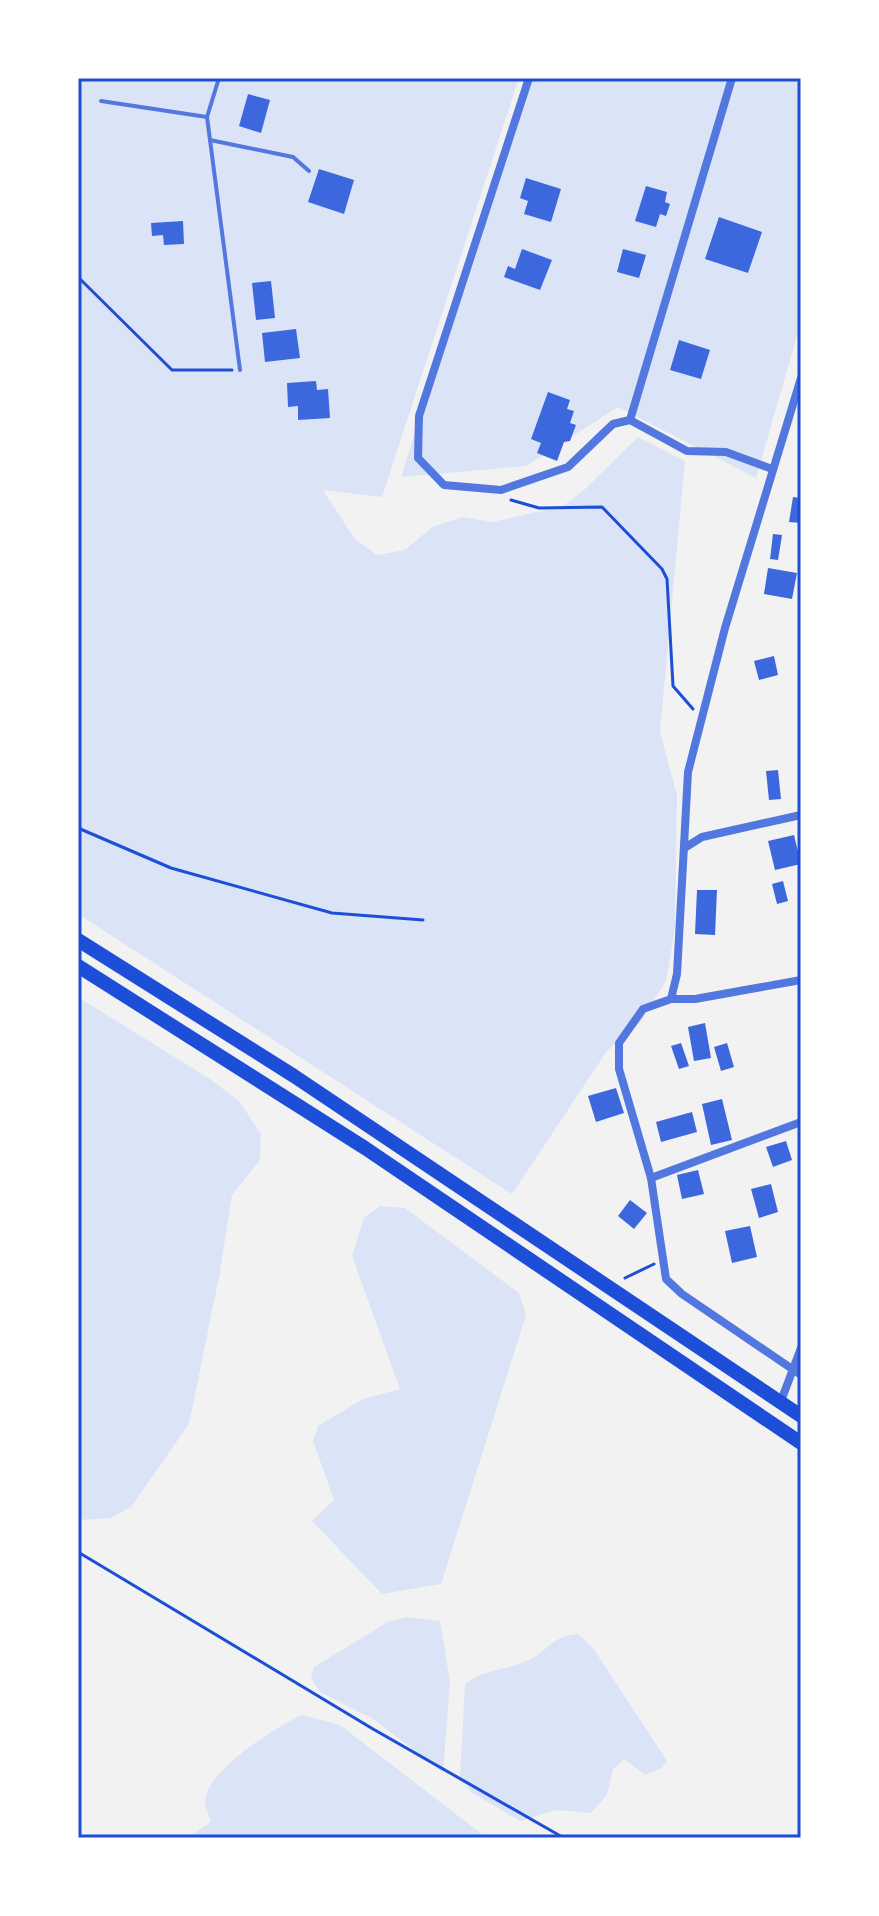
<svg xmlns="http://www.w3.org/2000/svg" width="879" height="1916" viewBox="0 0 879 1916" font-family="'DejaVu Sans',sans-serif">
  <rect width="100%" height="100%" fill="#f2f2f2"/>
  <!-- green -->
  <g fill="#dbe4f7">
    <polygon points="78,78 519,78 382,497 323,490 354,538 377,555 405,550 432,527 462,517 492,522 563,506 583,491 638,437 685,461 660,732 677,795 675,928 666,981 640,1023 607,1051 512,1194 78,914"/>
    <polygon points="526,78 801,78 801,322 756,478 618,407 526,466 401,477"/>
    <polygon points="78,997 210,1079 239,1101 261,1134 260,1160 232,1195 220,1272 189,1424 131,1507 110,1518 79,1520"/>
    <polygon points="380,1206 405,1208 519,1293 526,1315 441,1584 382,1594 312,1521 334,1500 313,1441 318,1426 363,1399 400,1389 352,1256 364,1218"/>
    <polygon points="406,1617 440,1621 450,1682 443,1773 375,1720 320,1692 311,1678 314,1667 388,1622"/>
    <path d="M578,1634L593,1648L667,1761L662,1768L645,1775L624,1759L613,1769L607,1795L591,1813L556,1810L520,1821L471,1792L460,1777L465,1684C486,1668 505,1671 529,1660C550,1649 552,1636 578,1634Z"/>
    <path d="M302,1715L340,1725L487,1838H186L211,1822C210,1817 206,1809 205,1804C203,1772 276,1727 302,1715Z"/>
  </g>
  <!-- building -->
  <g fill="#3d67dc">
    <polygon points="248,94 270,100 261,133 239,126"/>
    <polygon points="319,169 354,180 344,214 308,202"/>
    <polygon points="526,178 561,189 551,222 524,214 528,201 520,198"/>
    <polygon points="646,186 667,192 665,202 670,204 666,216 660,214 656,227 635,221"/>
    <polygon points="719,217 762,232 748,273 705,259"/>
    <polygon points="183,221 184,244 164,245 163,235 152,236 151,223"/>
    <polygon points="522,249 552,260 540,290 504,277 508,266 515,269"/>
    <polygon points="623,249 646,255 639,278 617,272"/>
    <polygon points="271,281 275,318 256,320 252,283"/>
    <polygon points="296,329 300,358 265,362 262,333"/>
    <polygon points="679,340 710,350 701,379 670,370"/>
    <polygon points="316,381 317,390 328,389 330,418 298,420 298,406 288,407 287,383"/>
    <polygon points="548,392 570,400 567,409 574,411 570,423 576,425 570,441 564,442 557,461 537,453 541,443 531,439"/>
    <polygon points="793,497 801,498 801,523 789,522"/>
    <polygon points="773,534 782,535 778,560 770,559"/>
    <polygon points="768,568 797,573 792,599 764,594"/>
    <polygon points="774,656 778,675 759,680 754,661"/>
    <polygon points="778,770 781,799 769,800 766,771"/>
    <polygon points="794,835 801,864 775,870 768,841"/>
    <polygon points="783,881 788,901 777,904 772,884"/>
    <polygon points="697,890 717,890 715,935 695,934"/>
    <polygon points="705,1023 711,1058 694,1061 688,1027"/>
    <polygon points="681,1043 689,1066 679,1069 671,1046"/>
    <polygon points="727,1043 734,1067 721,1071 714,1047"/>
    <polygon points="616,1088 624,1113 596,1122 588,1096"/>
    <polygon points="722,1099 732,1140 711,1145 702,1104"/>
    <polygon points="692,1112 697,1132 661,1142 656,1122"/>
    <polygon points="786,1141 792,1160 773,1167 766,1147"/>
    <polygon points="698,1170 704,1194 682,1199 677,1175"/>
    <polygon points="771,1184 778,1212 759,1218 751,1189"/>
    <polygon points="630,1200 647,1213 634,1229 618,1216"/>
    <polygon points="750,1226 757,1257 732,1263 725,1231"/>
  </g>
  <g fill="none" stroke-linecap="round" stroke-linejoin="round">
    <!-- path -->
    <g stroke="#1d4ed8" stroke-width="3">
      <polyline points="78,277 172,370 232,370"/>
      <polyline points="511,500 539,508 602,507 662,569 667,579 673,686 693,709"/>
      <polyline points="78,828 171,868 332,913 423,920"/>
      <polyline points="625,1278 654,1264"/>
      <polyline points="78,1552 373,1729 564,1838"/>
    </g>
    <!-- service -->
    <g stroke="#5277de" stroke-width="4">
      <polyline points="219,78 207,117 240,370"/>
      <polyline points="101,101 207,117"/>
      <polyline points="210,140 293,157 309,171"/>
    </g>
    <!-- minor -->
    <g stroke="#5277de" stroke-width="8">
      <polyline points="529,78 419,416 418,458 444,485 501,490 568,467 613,424 630,420 687,451 726,452 772,469"/>
      <polyline points="801,378 725,628 688,772 677,974 671,999 643,1009 619,1043 619,1069 651,1178 666,1279 682,1294 801,1375"/>
      <polyline points="630,420 732,78"/>
      <polyline points="686,847 702,837 801,815"/>
      <polyline points="671,999 695,999 801,980"/>
      <polyline points="651,1178 801,1122"/>
      <polyline points="781,1401 801,1348"/>
    </g>
    <!-- primary -->
    <g stroke="#1d4ed8" stroke-width="14">
      <polyline points="78,940 294,1076 801,1416"/>
      <polyline points="78,966 365,1148 801,1443"/>
    </g>
  </g>
  <!-- border -->
  <rect width="879" height="1916" fill="none" stroke="#ffffff" stroke-width="160"/>
  <rect x="80" y="80" width="719" height="1756" fill="none" stroke="#1d4ed8" stroke-width="3"/>
</svg>
